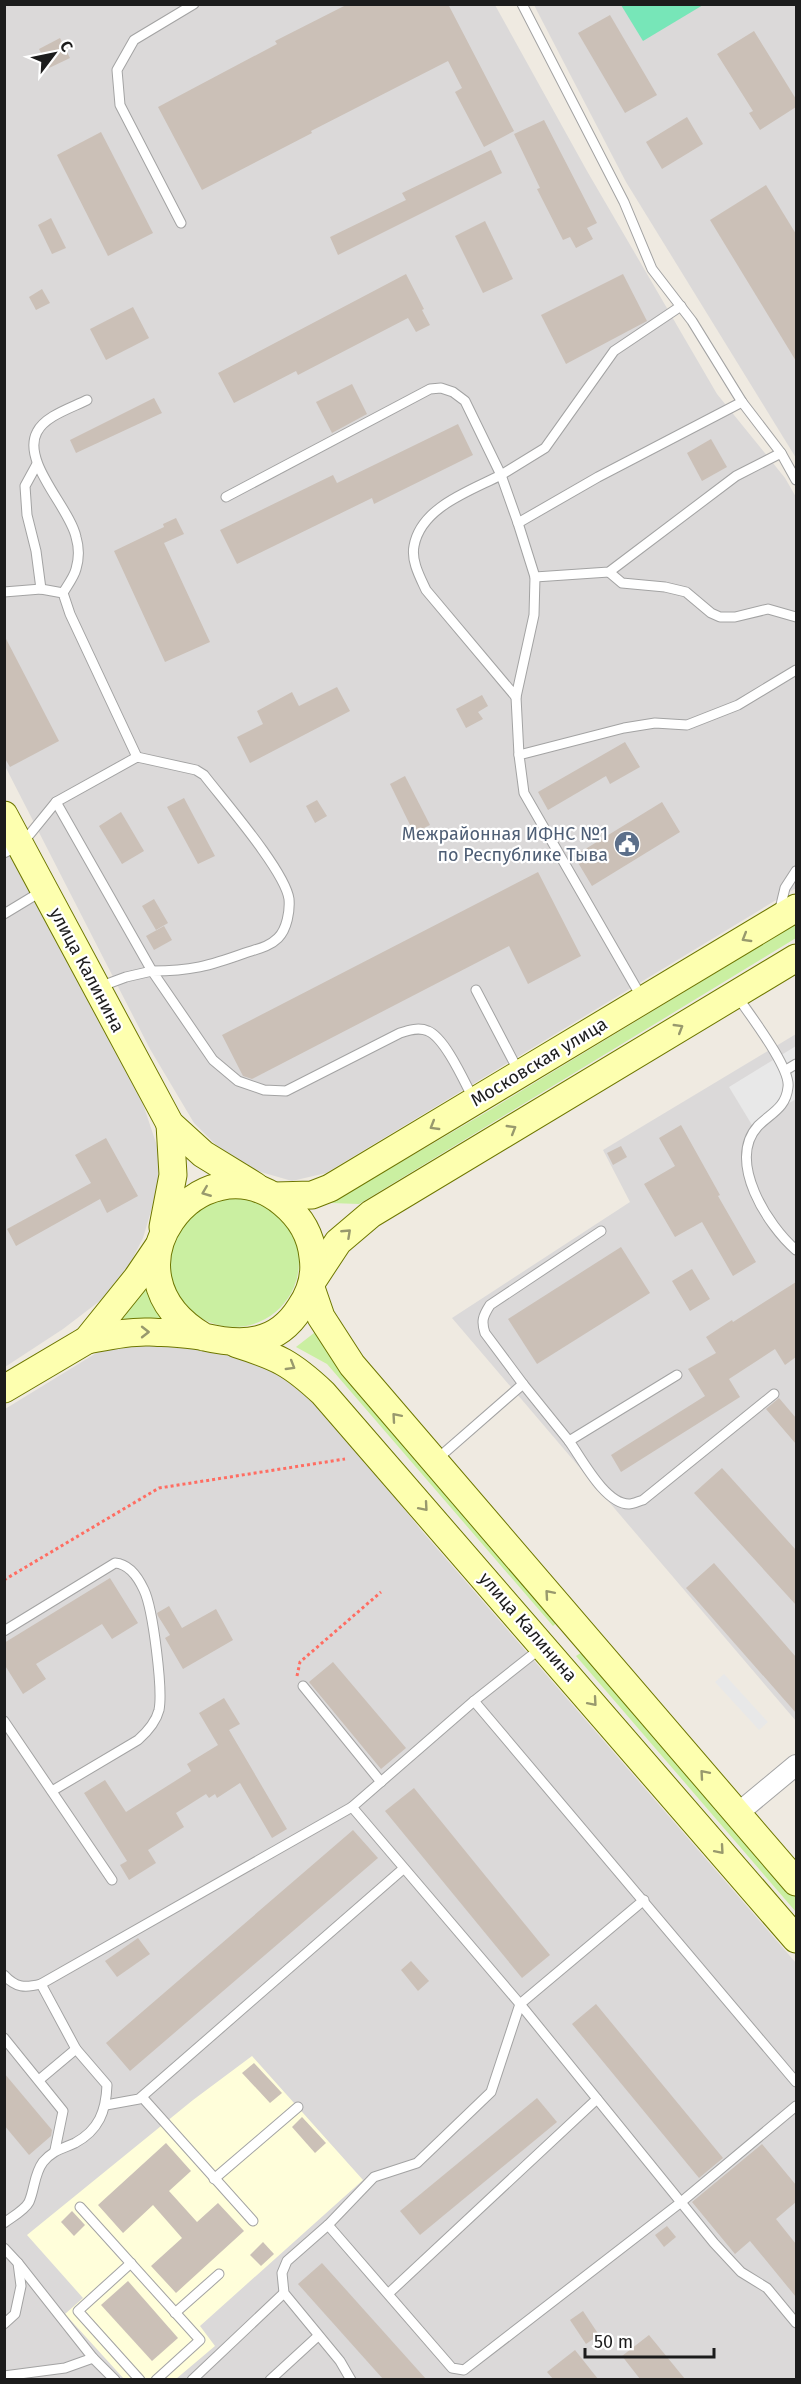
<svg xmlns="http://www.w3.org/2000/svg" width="801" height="2384" viewBox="0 0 801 2384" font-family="'Fira Sans',sans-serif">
  <rect width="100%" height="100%" fill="#efeae1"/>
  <!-- residential -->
  <g fill="#dbd9d9">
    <polygon points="5,5 495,5 587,171 717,394 785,478 796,497 796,888 326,1173 292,1181 251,1169 218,1147 194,1123 150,1049 5,766"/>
    <polygon points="534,5 796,5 796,458 626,182"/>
    <polygon points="4,844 35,884 141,1098 164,1167 143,1238 125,1273 101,1300 63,1329 5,1367"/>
    <polygon points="796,1034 796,1721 452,1318 630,1202 603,1150"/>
    <polygon points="146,1339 229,1355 274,1370 329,1414 421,1530 796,1963 796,2379 5,2380 5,1409 98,1352"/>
  </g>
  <!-- education -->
  <polygon fill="#fffeda" points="252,2056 363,2180 200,2326 215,2346 176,2379 124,2379 65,2314 83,2298 27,2235 193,2100"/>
  <!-- grass -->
  <g fill="#caefa1">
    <polygon points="796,924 796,938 359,1204 331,1203 490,1110"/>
    <circle cx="234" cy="1262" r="65"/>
    <polygon points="150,1285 167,1319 110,1328"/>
    <polygon points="323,1326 561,1619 553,1626 327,1364 296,1347"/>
    <polygon points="587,1649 796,1893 796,1912 576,1656"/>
  </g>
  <!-- pitch -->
  <polygon fill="#77e6b8" points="621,5 703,5 643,41"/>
  <!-- parking -->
  <g fill="#e8e8e8">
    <polygon points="796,1046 796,1099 752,1125 729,1087"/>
    <polygon points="724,1674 768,1722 759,1730 715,1682"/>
  </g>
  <!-- building -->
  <g fill="#cbc0b7">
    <polygon points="348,4 448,4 514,131 484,147 455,92 462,88 448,61 311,131 312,133 202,190 158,107 277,44 275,41"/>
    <polygon points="610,15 657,95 625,113 578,33"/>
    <polygon points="754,31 796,99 796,107 760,130 749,113 753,111 717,54"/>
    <polygon points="60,38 70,58 49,68 39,49"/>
    <polygon points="687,117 703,144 662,169 646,142"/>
    <polygon points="544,120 597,223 587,228 593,239 576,248 570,237 563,240 537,189 540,188 514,134"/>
    <polygon points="101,132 153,233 108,256 57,155"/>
    <polygon points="491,150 502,173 338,255 330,237 406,200 402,193"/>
    <polygon points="766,185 796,234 796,361 710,220"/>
    <polygon points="51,218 66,248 52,254 38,225"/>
    <polygon points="485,221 513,279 483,293 455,236"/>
    <polygon points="406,274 424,309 422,310 430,325 416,332 408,318 298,375 296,371 234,403 218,373"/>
    <polygon points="623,274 647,321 566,364 541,315"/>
    <polygon points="42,289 50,303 36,310 29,297"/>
    <polygon points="133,307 149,338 106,360 90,329"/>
    <polygon points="352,384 367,414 332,433 316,402"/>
    <polygon points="154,398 162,413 76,453 70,440"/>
    <polygon points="458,424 473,455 374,504 372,498 237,564 220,530 333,475 337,483"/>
    <polygon points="711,439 727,467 702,481 687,453"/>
    <polygon points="176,518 184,534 164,543 210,642 165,662 114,551 164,527 163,524"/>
    <polygon points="4,635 59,741 10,767 4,757"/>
    <polygon points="337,687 350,711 250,763 237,737 263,724 257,711 292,692 299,706"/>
    <polygon points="482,695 488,706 478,712 483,719 466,728 456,709"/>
    <polygon points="625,742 640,767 610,784 606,776 548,810 538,792"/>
    <polygon points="405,776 430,825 414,833 390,784"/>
    <polygon points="184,798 215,856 198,864 167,807"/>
    <polygon points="317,800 327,816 315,823 306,806"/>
    <polygon points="662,802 680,832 592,886 574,856"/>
    <polygon points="121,812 144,851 122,864 99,826"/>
    <polygon points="538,872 581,956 528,984 509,946 252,1079 243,1076 222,1035"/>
    <polygon points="154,899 168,923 156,930 142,906"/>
    <polygon points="164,926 172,940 154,950 146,936"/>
    <polygon points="681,1125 720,1195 718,1196 756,1262 733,1276 702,1222 675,1237 644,1184 675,1166 659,1138"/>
    <polygon points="106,1138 138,1196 107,1213 100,1199 16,1246 7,1229 91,1183 75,1155"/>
    <polygon points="621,1146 627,1157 613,1165 607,1153"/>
    <polygon points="621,1247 650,1293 537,1364 508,1319"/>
    <polygon points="692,1269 710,1299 690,1311 672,1281"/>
    <polygon points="796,1282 796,1357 785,1365 775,1349 729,1379 740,1397 621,1472 611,1455 705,1396 688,1369 716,1353 706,1337 732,1320 733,1322"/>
    <polygon points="779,1398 796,1418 796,1444 766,1409"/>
    <polygon points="722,1468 796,1550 796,1605 694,1493"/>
    <polygon points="714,1563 796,1657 796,1713 686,1588"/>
    <polygon points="110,1578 138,1623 112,1639 102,1624 36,1664 46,1679 23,1694 4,1664 4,1643"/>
    <polygon points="169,1606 182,1628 216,1609 233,1640 183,1669 165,1638 170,1635 158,1616 157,1613"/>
    <polygon points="333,1662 406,1748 381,1769 309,1682"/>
    <polygon points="224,1698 240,1724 229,1730 287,1829 272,1838 240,1783 217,1798 215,1794 209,1798 206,1794 176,1813 184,1827 148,1850 156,1863 129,1880 120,1865 127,1861 84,1793 105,1780 126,1812 191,1771 187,1764 218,1745 199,1713"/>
    <polygon points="414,1788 550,1955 522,1978 385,1811"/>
    <polygon points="353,1830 378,1858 130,2071 106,2043"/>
    <polygon points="138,1938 150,1954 117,1977 105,1961"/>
    <polygon points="411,1961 429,1981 418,1991 401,1970"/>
    <polygon points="596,2004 723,2158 699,2178 572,2024"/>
    <polygon points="254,2063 282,2093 270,2103 242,2073"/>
    <polygon points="4,2073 52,2130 51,2136 29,2155 4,2125"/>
    <polygon points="537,2098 557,2122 420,2235 400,2211"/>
    <polygon points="302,2117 326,2143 315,2153 292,2127"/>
    <polygon points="166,2143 191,2171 169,2191 197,2222 218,2203 244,2231 176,2293 151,2266 182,2238 153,2205 123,2233 98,2205"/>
    <polygon points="762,2144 796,2185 796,2202 776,2219 796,2244 796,2297 750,2241 735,2254 692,2202"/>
    <polygon points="72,2211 85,2225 74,2236 61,2222"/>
    <polygon points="667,2226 676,2237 664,2247 655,2235"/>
    <polygon points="263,2242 274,2254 261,2266 250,2255"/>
    <polygon points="322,2263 426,2379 383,2379 298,2284"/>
    <polygon points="128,2281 178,2338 152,2361 101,2305"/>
    <polygon points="583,2311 599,2335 586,2344 570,2320"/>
    <polygon points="649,2335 685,2379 640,2379 622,2356"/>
    <polygon points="575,2350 598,2379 553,2379 547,2372"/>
  </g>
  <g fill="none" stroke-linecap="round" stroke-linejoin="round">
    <!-- lane casing -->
    <g stroke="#a3a3a3" stroke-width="11">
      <g id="lane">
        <polyline points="522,4 624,202 652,269 692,321 742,402 781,453 796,480"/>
        <polyline points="181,223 120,105 117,70 134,40 194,4"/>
        <path d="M742,402L598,477L518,523L501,475C470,491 421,507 414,546C411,561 420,577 426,590L516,697L534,615L535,577L609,572L736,476L781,453"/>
        <polyline points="37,464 25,486 27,515 36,551 41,589"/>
        <polyline points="226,497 430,389 441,388 453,392 465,401 501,475 545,448 614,351 681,306"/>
        <polyline points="518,523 535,577"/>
        <polyline points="609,572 622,583 665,587 686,592 711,613 720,617 735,617 768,609 796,617"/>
        <polyline points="4,592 41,589 63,593 70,614 137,757"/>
        <path d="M63,593C67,586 74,577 76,569C79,559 79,547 76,537C70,508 21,462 37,432C45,416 71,408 87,400"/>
        <polyline points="516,697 519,755"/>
        <polyline points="56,802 152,971 126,977 99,987"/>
        <path d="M4,853L21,845L56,802L137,757L196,770L204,775C224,801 285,871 289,899C290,911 287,929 278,938C269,947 257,949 245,953C209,966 191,971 152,971L213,1060L238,1081L264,1090L286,1091L400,1033C409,1030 419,1027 428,1031C445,1038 464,1081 473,1098"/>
        <polyline points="779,913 785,888 796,871"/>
        <polyline points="4,914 42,891"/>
        <polyline points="476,990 519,1072"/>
        <path d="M737,996C749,1014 791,1068 788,1087C786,1108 771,1113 758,1126C726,1161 768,1226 796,1250"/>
        <polyline points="642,998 524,793 519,755 624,728 655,723 687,725 738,705 796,670"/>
        <polyline points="786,1070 796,1064"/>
        <path d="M523,1384L485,1333C481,1321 483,1316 490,1305L601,1231"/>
        <path d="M569,1441C582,1459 605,1504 629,1504C633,1504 639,1501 643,1500L774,1394"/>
        <polyline points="436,1460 523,1384 569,1441 677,1375"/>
        <path d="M4,1631L115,1563C129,1564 138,1577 144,1590C153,1609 163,1690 159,1710C156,1722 147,1732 138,1740L52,1791"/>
        <polyline points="303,1686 381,1782"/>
        <polyline points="474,1701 796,2082"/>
        <polyline points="4,1721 112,1880"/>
        <polyline points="352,1807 520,2004 714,2243 741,2272 767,2288 796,2323"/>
        <path d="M4,1975C16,1988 25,1988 41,1984"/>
        <polyline points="4,2038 63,2111 55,2150"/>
        <polyline points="39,2080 76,2049"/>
        <polyline points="142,2097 253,2221"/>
        <polyline points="106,2105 139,2099 403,1869"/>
        <polyline points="214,2179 298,2107"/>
        <polyline points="80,2207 200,2340 156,2380"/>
        <path d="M4,2223C12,2217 25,2210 29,2202C35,2188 34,2174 43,2162C53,2150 62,2149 75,2143C99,2130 106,2111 107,2085L76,2049L41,1984L352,1807L474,1701L541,1648"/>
        <polyline points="328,2225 452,2368 464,2370 680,2203 796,2106"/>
        <polyline points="4,2248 18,2263 21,2286 15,2314 4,2324"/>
        <polyline points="18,2263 93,2358 115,2380"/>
        <polyline points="131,2263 78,2311 140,2380"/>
        <polyline points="389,2293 597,2099"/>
        <polyline points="175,2313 219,2274"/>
        <polyline points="4,2376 65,2368 93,2358"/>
        <polyline points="192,2380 284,2293"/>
        <polyline points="270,2380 318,2336"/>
        <polyline points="351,2380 340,2361 284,2293 282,2273 287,2261 328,2225 374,2177 417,2163 491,2092 520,2004 644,1900"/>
      </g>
    </g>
    <!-- street casing -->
    <g stroke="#a3a3a3" stroke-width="22">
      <polyline id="street" points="737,1814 796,1765"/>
    </g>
    <!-- secondary casing -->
    <g stroke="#6e7700" stroke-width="29">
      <g id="secondary">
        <polyline points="4,815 170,1124 203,1154 255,1186"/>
        <polyline points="275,1196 312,1195 330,1188 796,908"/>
        <polyline points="163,1227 173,1175 170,1124"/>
        <polyline points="313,1280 338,1242 371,1214 796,958"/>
        <polyline points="311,1288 321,1317 352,1365 796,1882"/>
        <path d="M87,1340C108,1336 129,1331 150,1332C167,1333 188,1333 204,1337C243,1346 277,1345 300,1308C311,1292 316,1276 313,1257C311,1235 300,1217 283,1203C201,1136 93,1272 204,1337"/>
        <path d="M237,1344C278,1357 291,1363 323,1393L796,1939"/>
        <polyline points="4,1389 87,1340 137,1278 158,1247"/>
      </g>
    </g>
    <!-- path -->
    <g stroke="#ff6d62" stroke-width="3" stroke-dasharray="3 3" stroke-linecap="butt">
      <polyline points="4,1580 159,1488 345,1459"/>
      <polyline points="297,1676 300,1662 381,1592"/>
    </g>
    <!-- lane -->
    <use href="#lane" stroke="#fff" stroke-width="9"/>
    <!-- street -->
    <use href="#street" stroke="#fff" stroke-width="20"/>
    <!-- secondary -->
    <use href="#secondary" stroke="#fdffaf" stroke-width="27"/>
  </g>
  <!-- one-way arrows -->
  <defs><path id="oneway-chevron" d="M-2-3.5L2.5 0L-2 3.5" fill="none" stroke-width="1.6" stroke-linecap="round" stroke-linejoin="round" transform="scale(1.5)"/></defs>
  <g stroke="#98996d">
    <use href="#oneway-chevron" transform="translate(746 938) rotate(149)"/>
    <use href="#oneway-chevron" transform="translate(679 1028) rotate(-31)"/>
    <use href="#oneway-chevron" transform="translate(434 1126) rotate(149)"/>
    <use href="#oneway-chevron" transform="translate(512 1129) rotate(-31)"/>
    <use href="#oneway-chevron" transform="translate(206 1192) rotate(158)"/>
    <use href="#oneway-chevron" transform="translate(347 1233) rotate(-43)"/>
    <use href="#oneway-chevron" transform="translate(145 1332)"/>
    <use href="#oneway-chevron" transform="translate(291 1366) rotate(31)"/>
    <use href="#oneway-chevron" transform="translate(396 1417) rotate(-131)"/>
    <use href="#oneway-chevron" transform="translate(424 1507) rotate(49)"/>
    <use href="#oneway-chevron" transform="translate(549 1594) rotate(-131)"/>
    <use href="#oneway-chevron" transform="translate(593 1702) rotate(49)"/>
    <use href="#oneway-chevron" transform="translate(704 1774) rotate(-131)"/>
    <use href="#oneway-chevron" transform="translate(720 1850) rotate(49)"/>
  </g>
  <!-- icons -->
  <defs>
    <g id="civic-disc" transform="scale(1.35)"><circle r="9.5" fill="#5c6f8a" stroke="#fff"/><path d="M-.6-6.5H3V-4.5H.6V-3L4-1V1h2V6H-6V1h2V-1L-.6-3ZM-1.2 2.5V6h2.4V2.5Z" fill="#fff"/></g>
  </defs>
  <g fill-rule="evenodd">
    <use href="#civic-disc" x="627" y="844"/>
  </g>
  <g text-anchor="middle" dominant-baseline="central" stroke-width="4.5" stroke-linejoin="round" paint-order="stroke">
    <!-- service labels -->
    <g font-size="18" fill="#4e5e75" stroke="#fff" text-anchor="end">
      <text x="608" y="834">Межрайонная ИФНС №1<tspan x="608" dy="21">по Республике Тыва</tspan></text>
    </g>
    <!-- street labels -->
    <g font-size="18" fill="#1c1c1c" stroke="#fff">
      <text transform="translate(87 970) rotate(62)">улица Калинина</text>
      <text transform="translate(539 1062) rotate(-31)">Московская улица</text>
      <text transform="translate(528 1627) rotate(49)">улица Калинина</text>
    </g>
  </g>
  <!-- border -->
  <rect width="801" height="2384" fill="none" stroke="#1c1c1c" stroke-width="12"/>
  <!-- north arrow -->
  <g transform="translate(54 54) rotate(58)" stroke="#ffffff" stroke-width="4.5" paint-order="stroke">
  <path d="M0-4.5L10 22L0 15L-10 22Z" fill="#1c1c1c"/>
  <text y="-9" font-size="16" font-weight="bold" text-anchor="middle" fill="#1c1c1c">С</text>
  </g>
  <!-- scale -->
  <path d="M585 2348v9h129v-9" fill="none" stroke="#1c1c1c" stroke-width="3"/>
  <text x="594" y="2348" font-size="18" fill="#1c1c1c" stroke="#ffffff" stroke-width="4.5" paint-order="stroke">50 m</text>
</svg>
